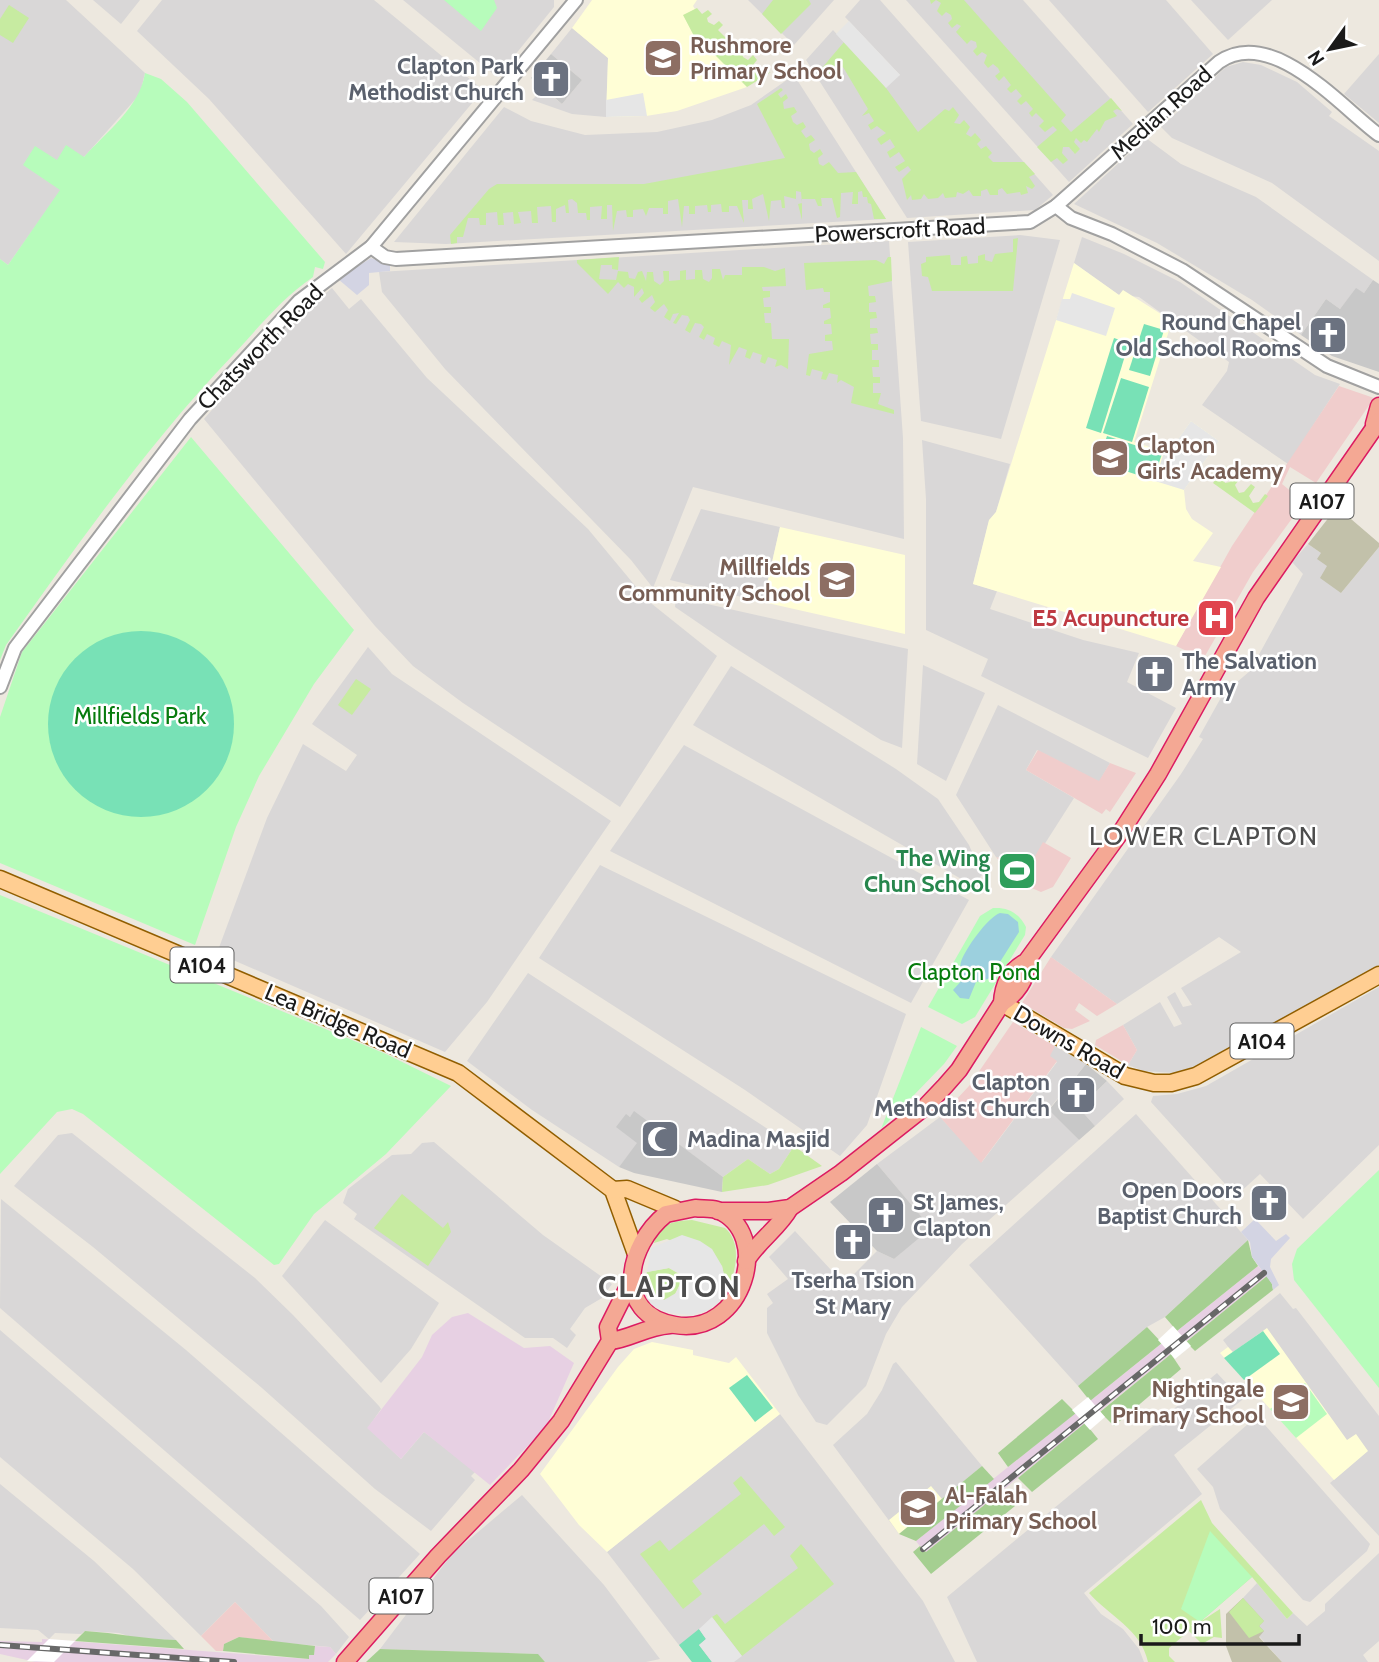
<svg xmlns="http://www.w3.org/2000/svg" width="1379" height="1662" viewBox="0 0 1379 1662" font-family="Cabin,sans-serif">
  <rect width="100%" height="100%" fill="#ede8df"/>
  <!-- residential -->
  <g fill="#d9d7d7">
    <polygon points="0,0 66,0 145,73 140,94 84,157 8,265 0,259"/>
    <polygon points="93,0 140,0 121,24"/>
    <polygon points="162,0 374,0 483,90 346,254 209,99 137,31"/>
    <polygon points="403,0 554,0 554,7 497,77"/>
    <polygon points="748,0 834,0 794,45"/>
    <polygon points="860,0 880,0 1053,195 1035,210 907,218 806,60 833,30 880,81 900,75 845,17"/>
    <polygon points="906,0 1023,0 1133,124 1069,182"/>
    <polygon points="1049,0 1166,0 1213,54 1148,112"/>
    <polygon points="1191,0 1272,0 1228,40"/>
    <polygon points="572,28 608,58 606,117 572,114 532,100 543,89 562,104 582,80 551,54"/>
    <polygon points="1379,54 1379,123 1344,94"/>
    <polygon points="1243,62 1261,65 1297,82 1332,112 1329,116 1379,151 1379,261 1272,183 1172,138 1161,127 1226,67"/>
    <polygon points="794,75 886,219 446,244 394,242 504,107 531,121 585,135 657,132 712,120 751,105"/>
    <polygon points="1146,138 1181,164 1256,197 1373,280 1364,293 1356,289 1340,309 1326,299 1301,335 1252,300 1157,243 1074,204"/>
    <polygon points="1020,235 1060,240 1001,439 921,421 908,242"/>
    <polygon points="1082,237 1124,254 1180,282 1315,375 1340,384 1288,464 1202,405 1227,371 1229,362 1139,297 1119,295 1074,263"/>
    <polygon points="889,241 903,438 904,539 693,487 653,588 631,560 445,369 382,292 379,272"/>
    <polygon points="332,288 349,309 361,299 427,378 588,529 647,600 717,656 620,807 463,703 413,666 375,626 204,419 280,332"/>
    <polygon points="922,440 1010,464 996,512 989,521 973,584 997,591 990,609 1083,640 1139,653 1127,682 1176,708 1148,758 981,676 988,659 926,630 926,499"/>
    <polygon points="701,509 780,527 763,602 670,580"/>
    <polygon points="1308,544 1321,553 1341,593 1379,547 1379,965 1199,1065 1174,1073 1144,1071 1128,1065 1137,1050 1123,1025 1160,1002 1174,1027 1182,1024 1167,997 1175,992 1183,1007 1192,1005 1181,988 1241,952 1219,937 1117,1004 1051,957 1181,774 1203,739 1199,737 1223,694 1250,671 1303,574 1292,562"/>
    <polygon points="676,597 908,649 902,748 881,740 732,646 675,607"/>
    <polygon points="368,647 392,674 611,821 487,1002 445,1052 217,953 267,818 303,744 346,771 357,755 312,724"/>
    <polygon points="923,665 985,693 946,781 917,764"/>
    <polygon points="731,666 896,769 938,799 969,845 982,875 974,884 970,884 693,725"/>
    <polygon points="998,705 1110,763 1099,782 1037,750 1026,770 1074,798 1030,867 996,857 956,795"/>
    <polygon points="684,745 969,900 911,1003 610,851"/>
    <polygon points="600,865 906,1014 867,1125 840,1156 745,1090 539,958"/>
    <polygon points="528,973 794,1146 779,1169 770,1174 748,1159 723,1177 634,1112 630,1117 626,1115 638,1143 619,1167 532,1110 467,1061"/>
    <polygon points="1379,987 1379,1145 1303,1219 1260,1174 1236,1196 1151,1102 1153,1096 1177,1094 1206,1086"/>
    <polygon points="1055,1046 1086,1064 1049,1109 1079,1140 962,1244 902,1307 886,1334 866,1386 827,1425 816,1422 798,1395 767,1333 767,1308 773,1303 767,1294 788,1279 769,1257 795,1231 844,1284 877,1251 894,1259 930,1227 877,1164 940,1117 982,1162 1057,1062 1049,1056"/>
    <polygon points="1107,1081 1124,1099 1095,1126 1079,1108"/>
    <polygon points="1136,1114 1248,1240 1165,1317 1147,1327 1078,1386 969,1265"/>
    <polygon points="72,1133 255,1278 293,1315 379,1406 381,1409 368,1428 401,1459 424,1432 476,1471 471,1476 475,1480 431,1531 375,1489 262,1388 93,1247 14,1186 58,1135"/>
    <polygon points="434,1142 543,1235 612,1284 602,1298 585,1308 570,1329 576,1335 567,1348 553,1338 525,1338 354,1219 357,1214 343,1203 348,1189 392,1155 411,1154 422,1143"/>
    <polygon points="1,1199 186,1350 420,1554 360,1620 0,1308"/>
    <polygon points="325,1220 439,1303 411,1349 381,1383 282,1276"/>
    <polygon points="1280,1293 1293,1309 1296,1308 1379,1416 1379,1536 1330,1483 1367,1451 1356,1435 1347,1441 1282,1352 1284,1351 1232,1352 1223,1340"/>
    <polygon points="0,1330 321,1606 349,1637 336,1654 330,1647 274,1642 235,1602 201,1636 133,1569 0,1457"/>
    <polygon points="896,1362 982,1466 899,1534 833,1445 867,1414 882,1390 893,1364"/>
    <polygon points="1217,1373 1242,1400 1174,1455 1202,1494 1084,1593 1101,1614 1123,1629 1139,1649 1144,1662 977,1662 947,1597"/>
    <polygon points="780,1414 923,1601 955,1662 692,1662 607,1552"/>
    <polygon points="1257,1416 1370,1544 1367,1551 1310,1602 1303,1600 1220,1509 1213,1487 1197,1469"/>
    <polygon points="0,1484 94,1561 176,1640 138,1639 119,1633 85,1631 81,1634 55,1633 49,1639 38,1630 0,1628"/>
    <polygon points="522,1495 604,1585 660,1659 646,1662 545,1662 537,1654 380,1649 452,1554"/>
    <polygon points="1379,1553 1379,1641 1363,1655 1368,1662 1282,1662 1259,1636 1259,1626 1264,1621 1243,1598 1257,1583 1287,1619 1293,1613 1307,1626 1325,1611 1325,1604"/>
  </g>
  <!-- commercial -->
  <g fill="#f0cdcc">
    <polygon points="1339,386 1374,398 1316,483 1290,467 1282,484 1304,502 1253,572 1205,656 1202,658 1176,646 1232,546"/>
    <polygon points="1038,750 1099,781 1110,763 1136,773 1110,812 1106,809 1102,814 1026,770"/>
    <polygon points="1043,842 1071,858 1053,887 1041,892 1020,883 996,857 1029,867"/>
    <polygon points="1051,957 1103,994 1117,1004 1097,1016 1079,1003 1075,1010 1090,1021 1072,1029 1064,1028 1022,1003"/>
    <polygon points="1013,1022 1055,1046 1050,1056 1057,1061 981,1163 940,1117 969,1086"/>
    <polygon points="1123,1025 1137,1050 1128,1065 1095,1045 1096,1040"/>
    <polygon points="235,1602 274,1642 239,1637 224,1644 223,1651 216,1651 201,1636"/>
  </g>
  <!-- industrial -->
  <g fill="#e7d0e3">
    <polygon points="1258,1266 1267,1276 925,1553 916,1541"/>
    <polygon points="468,1313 524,1348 550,1346 574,1363 546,1427 490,1485 424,1432 401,1459 367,1428 422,1357 432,1335 452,1317"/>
    <polygon points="42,1639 308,1659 309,1655 314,1655 315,1646 330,1647 336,1654 328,1662 36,1662 0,1654 0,1641 42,1642"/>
  </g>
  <!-- education -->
  <g fill="#fffed6">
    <polygon points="592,0 697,0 693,6 695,9 684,16 703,53 709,48 747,87 677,111 646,116 606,117 608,58 572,28"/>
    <polygon points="1074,263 1119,295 1123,290 1172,321 1134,442 1168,453 1191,421 1219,441 1184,490 1186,509 1192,519 1213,533 1193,561 1221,567 1176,646 973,584 989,520 996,512"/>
    <polygon points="780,527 905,555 905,634 763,602"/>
    <polygon points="1267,1328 1347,1440 1356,1434 1368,1451 1334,1480 1220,1353 1228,1347 1233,1352"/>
    <polygon points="652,1342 693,1350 693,1355 729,1363 736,1357 780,1414 607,1552 579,1525 540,1474 618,1367 634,1349"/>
    <polygon points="931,1486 942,1499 899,1534 889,1520"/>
  </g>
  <!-- religious -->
  <g fill="#c8c8c8">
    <polygon points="551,54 582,80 562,104 531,78"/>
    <polygon points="1373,280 1379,284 1379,372 1332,356 1301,335 1326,299 1340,309 1356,288 1364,293"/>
    <polygon points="1086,1064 1107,1081 1079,1108 1095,1126 1079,1140 1049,1110"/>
    <polygon points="634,1111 723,1177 722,1192 634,1173 619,1167 637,1143 616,1127 626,1114 630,1117"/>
    <polygon points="877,1164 931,1228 894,1259 877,1251 830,1202"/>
  </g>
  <!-- construction -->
  <g fill="#c2c1aa">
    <polygon points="1337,507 1379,543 1379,547 1341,593 1320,578 1327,566 1317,559 1321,553 1308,544"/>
    <polygon points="1243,1598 1264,1621 1259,1626 1264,1631 1259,1637 1282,1662 1232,1662 1226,1646 1226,1614"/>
  </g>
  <!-- grass -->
  <g fill="#c7eba1">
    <polygon points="773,0 809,0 811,4 781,34 762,14"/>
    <polygon points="930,0 964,0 1066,115 1061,121 1071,132 1111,98 1122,111 1117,109 1113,111 1117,116 1105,121 1099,132 1097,129 1087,142 1084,140 1081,143 1076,138 1074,142 1080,149 1075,154 1069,147 1063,147 1062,153 1068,160 1063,164 1057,158 1051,162 1037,147 1057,130 1053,126 1045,132 1039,126 1044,121 1036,113 1032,117 1029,113 1033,109 1026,101 1021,105 1017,101 1022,96 1016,89 1011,93 1007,89 1011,85 1004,76 999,81 995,76 1000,72 998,68 993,64 988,68 984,63 987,55 982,52 977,56 973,51 977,47 976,42 971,40 967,44 956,32 961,26 957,24 952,28 948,23 952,19 951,15 946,12 942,16 937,11 941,3 936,0 931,4"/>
    <polygon points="9,5 29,18 13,43 0,35 0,19"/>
    <polygon points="697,8 702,14 708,10 712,14 707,18 708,22 714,25 719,21 723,25 718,30 725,37 730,33 732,35 731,45 737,49 742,44 746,49 742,53 743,57 748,60 753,55 757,60 753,65 759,71 764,67 768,73 771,72 747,87 709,49 703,53 683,15"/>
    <polygon points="844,42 881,81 918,132 945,109 949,111 953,107 959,115 954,123 960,124 964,120 970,127 966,134 971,137 975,133 981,140 977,144 981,149 986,146 992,153 988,157 993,162 1024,162 1035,174 1029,177 1035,186 1032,189 1026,186 1028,193 1021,195 1020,192 1007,194 1002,188 998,190 998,195 990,195 987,189 981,191 981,196 973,196 969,190 963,194 957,192 956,197 945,198 943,193 938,198 928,199 924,194 921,199 912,200 911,195 907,200 902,179 911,170 908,166 899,172 895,167 905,161 899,152 890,158 887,152 895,147 890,139 881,145 877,139 886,133 877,126 871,130 868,125 874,121 869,113 862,116 868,109 843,67 819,80 816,75"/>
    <polygon points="781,88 783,90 778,94 781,98 786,94 788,98 783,102 784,109 794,107 797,112 791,116 793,122 797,125 803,122 806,127 801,131 806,138 811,135 815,140 809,144 810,150 814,153 820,149 823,154 818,158 819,164 823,166 829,162 838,173 856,172 886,219 874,219 871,204 868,203 867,197 863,197 862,191 858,192 858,204 852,204 853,192 841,193 840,217 837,218 832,198 821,198 822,206 818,206 815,199 802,199 802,220 798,204 802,203 801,192 796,191 796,199 784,196 785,208 782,208 781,200 771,201 769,221 763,194 752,199 753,209 748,209 748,200 742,200 744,223 737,206 729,206 729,212 722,212 721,204 711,205 711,212 708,212 707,205 695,206 695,214 689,214 689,206 684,206 682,227 678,199 668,201 668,214 663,214 663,208 649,208 646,216 643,209 633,210 633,217 627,217 626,210 617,211 613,231 612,205 607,205 607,219 601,219 602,206 590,207 590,220 587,220 586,213 578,213 577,203 572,199 568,200 569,213 566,213 565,205 556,209 556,222 552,222 551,206 537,207 538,223 532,223 531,211 518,212 521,223 514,224 513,212 503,213 504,225 498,225 497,212 486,213 486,225 480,225 479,218 468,218 463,237 457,237 457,243 451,244 450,235 489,189 497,184 644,184 785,158 757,104"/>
    <polygon points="1018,238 1013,291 932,291 928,277 922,276 921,264 926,262 926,257 950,255 951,265 961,265 961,257 967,256 968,264 978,263 978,256 985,254 985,260 992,262 995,254 1013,252 1013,239"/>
    <polygon points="619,257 618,270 612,269 612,265 601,265 599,279 616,280 618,271 628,272 629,278 635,279 638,272 642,271 646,281 647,272 653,272 654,281 660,285 664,281 663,271 669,271 669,281 680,280 680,271 686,270 686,280 695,279 695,270 702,270 703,279 709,282 712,278 712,269 720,269 723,280 725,275 742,275 742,267 764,267 775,271 785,268 786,286 762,287 763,291 770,291 770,297 763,298 764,307 771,307 771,313 764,313 765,323 771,323 772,339 789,339 788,369 781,365 775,367 777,360 768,357 765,364 760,362 762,355 753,352 750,359 745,357 747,350 739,347 729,365 731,345 722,341 719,347 713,344 715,338 707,334 704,340 699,337 704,327 701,324 695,323 690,333 685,330 690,320 688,316 682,315 676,324 673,323 679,313 673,314 670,321 664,317 668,310 664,304 655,312 650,308 655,302 652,295 642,303 639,299 644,293 642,288 634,297 634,287 628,284 624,288 618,282 608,294 577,263 577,260"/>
    <polygon points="888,257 891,257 892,281 868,286 869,296 875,296 876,302 869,303 869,312 876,312 877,318 870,319 870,328 877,328 878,333 870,334 871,344 878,344 878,350 872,350 872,360 879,360 879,367 872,367 873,377 880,377 880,383 873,383 873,393 881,393 878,404 894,410 894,414 851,403 854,387 841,380 837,383 838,375 829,373 826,380 821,379 823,372 812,369 810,376 806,375 809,354 833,350 832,341 825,341 825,335 832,334 831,324 824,324 824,321 831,318 830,308 823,308 823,305 830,302 830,292 824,292 823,288 806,290 804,263 876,260 884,264"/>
    <polygon points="1225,466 1228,468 1222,476 1225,483 1230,482 1236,474 1241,477 1235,485 1239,493 1244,492 1251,484 1255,487 1249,496 1253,503 1259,502 1265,494 1268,496 1255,513 1213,483"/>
    <polygon points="356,679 371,689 352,715 338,705"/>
    <polygon points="794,1146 822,1166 768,1185 722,1192 723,1177 748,1159 770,1174 779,1169"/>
    <polygon points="402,1194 443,1228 448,1222 451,1232 428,1266 374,1228"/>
    <path d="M692,1220L725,1228C746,1247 732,1281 723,1303L720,1301L726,1284L722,1266L667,1239L654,1243C659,1223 674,1221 692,1220Z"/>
    <polygon points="669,1268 679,1274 681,1282 673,1298 664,1300 651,1292 645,1277 647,1272"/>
    <polygon points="741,1476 785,1527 774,1536 764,1524 692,1581 702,1594 683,1609 640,1554 660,1540 669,1551 741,1494 733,1483"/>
    <path d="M1201,1500L1212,1523L1293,1613L1287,1619L1252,1577L1200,1622L1220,1609L1222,1638L1214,1637L1202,1644L1189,1631L1169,1648V1656L1175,1662H1148C1141,1629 1109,1616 1089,1593Z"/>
    <polygon points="801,1544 834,1584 742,1656 712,1617 717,1614 725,1624 798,1568 790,1556"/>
    <polygon points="1243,1598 1264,1621 1259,1626 1264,1631 1249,1638 1229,1612"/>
  </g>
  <!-- forest -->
  <g fill="#a5cf91">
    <polygon points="1248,1240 1252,1257 1258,1266 1177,1331 1165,1317"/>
    <polygon points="1267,1276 1272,1284 1273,1290 1195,1351 1186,1342"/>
    <polygon points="1147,1327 1162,1343 1090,1401 1078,1386"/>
    <polygon points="1171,1354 1181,1369 1114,1426 1100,1412"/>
    <polygon points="1062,1399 1076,1413 1008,1467 998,1453"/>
    <polygon points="1085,1423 1098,1439 1032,1492 1018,1478"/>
    <polygon points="982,1466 994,1479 916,1541 899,1534"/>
    <polygon points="1003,1490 1015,1506 931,1574 913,1552 920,1546 926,1552"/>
    <path d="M85,1631C116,1633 145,1639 176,1640L184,1649L75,1641Z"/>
    <polygon points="239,1637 315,1646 314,1655 309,1655 309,1659 223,1651 224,1644"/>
    <polygon points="380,1649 538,1654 545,1662 366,1662"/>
  </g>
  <!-- park -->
  <g fill="#b7fcbb">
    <polygon points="444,0 494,0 497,8 481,31"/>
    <path d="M145,73L161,79L187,102L325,262L323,269L315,267L313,277C282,298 259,327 233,355C148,444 78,544 6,645L0,660V259L8,265L60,190L23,165L35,146L57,160L66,145L84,157C106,132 140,107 145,73Z"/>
    <polygon points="191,437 354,630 314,684 259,776 236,827 195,945 0,863 0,717 22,652"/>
    <polygon points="0,895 386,1054 451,1086 386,1154 314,1214 279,1264 274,1265 83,1114 72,1109 57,1112 0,1174"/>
    <path d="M993,908C1008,907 1019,913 1026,927L1025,935L975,1017L962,1024L928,1007L980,916Z"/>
    <polygon points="921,1027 957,1046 944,1064 881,1129"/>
    <polygon points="1379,1170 1379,1388 1294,1280 1292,1264 1297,1249"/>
    <polygon points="1305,1383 1327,1414 1296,1438 1270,1409"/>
    <polygon points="1210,1531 1252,1577 1200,1622 1181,1609"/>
  </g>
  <!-- pitch -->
  <g fill="#78e1b6">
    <polygon points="1144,324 1164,330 1150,376 1129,370"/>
    <polygon points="1114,338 1129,343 1101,433 1086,428"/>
    <polygon points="1121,378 1149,387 1132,442 1103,433"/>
    <polygon points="1107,436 1162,454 1153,480 1098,462"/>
    <circle cx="141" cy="724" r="93"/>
    <polygon points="1263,1331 1280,1354 1244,1380 1224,1358"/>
    <polygon points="747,1375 773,1408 755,1422 729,1388"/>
    <polygon points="699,1629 706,1639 699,1645 712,1662 692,1662 679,1645"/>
  </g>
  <!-- parking -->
  <g fill="#e6e6e6">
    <polygon points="849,21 900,75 886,88 836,34"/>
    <polygon points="643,93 647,116 606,117 606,100"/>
    <polygon points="1072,293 1115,308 1106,336 1056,320 1062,299 1070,299"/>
    <polygon points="1191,421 1219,441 1184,490 1155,481 1164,452 1168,453"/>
    <polygon points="682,1235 700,1241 712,1249 722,1266 726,1284 720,1301 707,1311 691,1315 670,1313 653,1306 647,1300 653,1294 664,1300 676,1293 681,1282 679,1273 669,1268 647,1272 651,1248"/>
    <polygon points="712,1617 742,1656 734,1662 712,1662 699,1645 706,1639 699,1629"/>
  </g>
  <!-- plaza -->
  <g fill="#d3d4e3">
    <polygon points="371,258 390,265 390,271 369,273 369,285 357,295 338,279"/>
    <polygon points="1255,1219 1276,1241 1286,1234 1290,1238 1271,1259 1270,1267 1279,1285 1273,1290 1272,1284 1252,1257 1250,1242 1241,1232"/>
  </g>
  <!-- water -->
  <path fill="#9cd0de" d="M1000,913L1008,914L1018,922L1019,932L993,973L988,979L976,982L969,999L960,998L953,990L964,978C962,972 959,968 961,962C965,949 988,917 1000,913Z"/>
  <!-- pier -->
  <g fill="#fff">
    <polygon points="1173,1326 1191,1346 1175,1359 1158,1340"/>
    <polygon points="1088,1397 1105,1417 1090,1430 1072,1410"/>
    <polygon points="49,1639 75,1641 54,1662 27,1661"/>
  </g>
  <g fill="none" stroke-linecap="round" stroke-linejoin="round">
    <!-- tertiary casing -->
    <g stroke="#a1a1a1" stroke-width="16">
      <g id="tertiary">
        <polyline points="1056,206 1071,218 1112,234 1182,270 1327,366 1379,387"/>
        <path d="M371,247L385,257L396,259L1030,222L1056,206L1219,62C1272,25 1342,108 1379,135"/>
        <polyline points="0,687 15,648 190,419 299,301 371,247 576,0"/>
      </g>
    </g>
    <!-- primary casing -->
    <g stroke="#915e00" stroke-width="19">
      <g id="primary">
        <polyline points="0,879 458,1073 613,1190 636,1254"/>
        <polyline points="1002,1003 1125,1076 1154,1083 1171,1083 1196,1076 1379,975"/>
        <polyline points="613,1190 627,1189 675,1209"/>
      </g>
    </g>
    <!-- trunk casing -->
    <g stroke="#dc1b61" stroke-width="19">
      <g id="trunk">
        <polyline points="1374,424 1379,406"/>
        <path d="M1002,1003C1016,994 1028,979 1026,962"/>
        <path d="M695,1208C702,1209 710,1208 717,1210C774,1233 744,1337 675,1325C612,1314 627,1245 666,1214Z"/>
        <path d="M718,1211H769L790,1208L841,1173L926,1106L945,1086L959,1070L1002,1003C1003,985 1010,970 1026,962L1123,829L1158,774L1256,598L1379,421"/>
        <path d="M746,1261C759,1240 779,1228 790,1208"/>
        <path d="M610,1341C630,1339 645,1327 670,1325"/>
        <polyline points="345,1662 438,1556 521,1470 561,1421 610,1341 608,1327 631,1281"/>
      </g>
    </g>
    <!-- tertiary -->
    <use href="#tertiary" stroke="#fff" stroke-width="12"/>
    <!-- primary -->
    <use href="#primary" stroke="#ffce92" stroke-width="16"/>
    <!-- trunk -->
    <use href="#trunk" stroke="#f4a894" stroke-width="16"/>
    <!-- rail casing -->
    <g stroke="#686868" stroke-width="6">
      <g id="rail">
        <polyline points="923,1549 1264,1273"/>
        <polyline points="0,1645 234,1662"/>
      </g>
    </g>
    <!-- rail -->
    <use href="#rail" stroke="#fff" stroke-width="3.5" stroke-dasharray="10" stroke-linecap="butt"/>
  </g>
  <!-- icons -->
  <defs>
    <g id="school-square" transform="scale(2.0125)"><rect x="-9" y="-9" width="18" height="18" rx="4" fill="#8d6e63" stroke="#fff"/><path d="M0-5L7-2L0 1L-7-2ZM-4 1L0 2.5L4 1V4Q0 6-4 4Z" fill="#fff"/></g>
    <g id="church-square" transform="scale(2.0125)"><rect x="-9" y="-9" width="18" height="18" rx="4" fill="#6b7280" stroke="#fff"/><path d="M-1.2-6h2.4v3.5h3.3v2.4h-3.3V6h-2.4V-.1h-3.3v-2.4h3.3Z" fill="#fff"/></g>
    <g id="hospital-square" transform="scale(2.0125)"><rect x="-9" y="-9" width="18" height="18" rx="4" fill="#e0444e" stroke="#fff"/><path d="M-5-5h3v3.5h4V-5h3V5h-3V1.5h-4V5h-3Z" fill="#fff"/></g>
    <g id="stadium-square" transform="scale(2.0125)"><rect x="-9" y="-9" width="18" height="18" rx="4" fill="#2e9e5b" stroke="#fff"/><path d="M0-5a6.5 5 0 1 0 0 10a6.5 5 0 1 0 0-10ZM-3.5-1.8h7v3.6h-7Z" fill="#fff"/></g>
    <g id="mosque-square" transform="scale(2.0125)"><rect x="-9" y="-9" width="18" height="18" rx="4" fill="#6b7280" stroke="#fff"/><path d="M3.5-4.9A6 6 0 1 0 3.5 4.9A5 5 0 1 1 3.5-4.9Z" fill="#fff"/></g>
  </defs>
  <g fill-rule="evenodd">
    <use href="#school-square" x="663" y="58"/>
    <use href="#church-square" x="551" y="79"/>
    <use href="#church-square" x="1328" y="335"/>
    <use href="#school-square" x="1110" y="458"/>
    <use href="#school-square" x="837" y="580"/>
    <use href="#hospital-square" x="1216" y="618"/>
    <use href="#church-square" x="1155" y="674"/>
    <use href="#stadium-square" x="1017" y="871"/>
    <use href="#church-square" x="1077" y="1095"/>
    <use href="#mosque-square" x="660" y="1139"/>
    <use href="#church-square" x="1269" y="1203"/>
    <use href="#church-square" x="886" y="1215"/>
    <use href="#church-square" x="853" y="1242"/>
    <use href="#school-square" x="1291" y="1402"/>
    <use href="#school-square" x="918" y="1508"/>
  </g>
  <g text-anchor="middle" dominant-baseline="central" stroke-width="5" stroke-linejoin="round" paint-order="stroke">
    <!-- shield labels -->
    <g fill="#fff" stroke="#5f5f5f" stroke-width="2">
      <rect x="1290.5" y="483.5" width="63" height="35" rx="5"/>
      <rect x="170.5" y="947.5" width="63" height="35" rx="5"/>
      <rect x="1230.5" y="1023.5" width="63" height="35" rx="5"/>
      <rect x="369.5" y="1578.5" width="63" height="35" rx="5"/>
    </g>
    <g font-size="21" font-weight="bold" fill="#1a1a1a">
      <text x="1322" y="501">A107</text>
      <text x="202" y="965">A104</text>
      <text x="1262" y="1041">A104</text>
      <text x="401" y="1596">A107</text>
    </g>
    <!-- education labels -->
    <g font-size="23" font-weight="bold" fill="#785e54" stroke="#fff" text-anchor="start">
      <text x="690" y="45">Rushmore<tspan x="690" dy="26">Primary School</tspan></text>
      <text x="1137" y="445">Clapton<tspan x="1137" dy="26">Girls' Academy</tspan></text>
      <text x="810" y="567" text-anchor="end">Millfields<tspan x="810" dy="26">Community School</tspan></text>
      <text x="1264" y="1389" text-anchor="end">Nightingale<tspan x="1264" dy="26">Primary School</tspan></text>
      <text x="945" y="1495">Al-Falah<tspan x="945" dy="26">Primary School</tspan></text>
    </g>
    <!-- worship labels -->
    <g font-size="23" font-weight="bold" fill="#5b616d" stroke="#fff" text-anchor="end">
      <text x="524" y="66">Clapton Park<tspan x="524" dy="26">Methodist Church</tspan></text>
      <text x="1301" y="322">Round Chapel<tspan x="1301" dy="26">Old School Rooms</tspan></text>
      <text x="1182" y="661" text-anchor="start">The Salvation<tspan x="1182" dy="26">Army</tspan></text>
      <text x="1050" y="1082">Clapton<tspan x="1050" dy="26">Methodist Church</tspan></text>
      <text x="687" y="1139" text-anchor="start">Madina Masjid</text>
      <text x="1242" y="1190">Open Doors<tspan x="1242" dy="26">Baptist Church</tspan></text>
      <text x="913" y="1202" text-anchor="start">St James,<tspan x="913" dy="26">Clapton</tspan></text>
      <text x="853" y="1280" text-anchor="middle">Tserha Tsion<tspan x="853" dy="26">St Mary</tspan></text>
    </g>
    <!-- street labels -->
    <g font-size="23" fill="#1a1a1a" stroke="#fff">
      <text transform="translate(1161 113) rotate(-42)">Median Road</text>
      <text transform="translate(900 230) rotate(-3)">Powerscroft Road</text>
      <text transform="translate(260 347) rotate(-45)">Chatsworth Road</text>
      <text transform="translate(338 1021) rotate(23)">Lea Bridge Road</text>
      <text transform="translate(1069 1042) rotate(30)">Downs Road</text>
    </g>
    <!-- health labels -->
    <g font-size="23" font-weight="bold" fill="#be3a42" stroke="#fff" text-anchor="end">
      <text x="1189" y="618">E5 Acupuncture</text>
    </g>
    <!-- park labels -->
    <g font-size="23" fill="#067b0d" stroke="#fff">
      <text x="140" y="716">Millfields Park</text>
      <text x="974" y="972">Clapton Pond</text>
    </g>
    <!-- leisure labels -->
    <g font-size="23" font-weight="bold" fill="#27864d" stroke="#fff" text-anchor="end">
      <text x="990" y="858">The Wing<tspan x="990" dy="26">Chun School</tspan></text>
    </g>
    <!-- quarter labels -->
    <g font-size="26" letter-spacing="2" fill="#4d4d4d" stroke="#fff">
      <text x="1204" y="836">LOWER CLAPTON</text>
    </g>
    <!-- district labels -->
    <g font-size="30" font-weight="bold" letter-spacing="2" fill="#4d4d4d" stroke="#fff">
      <text x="670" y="1286">CLAPTON</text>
    </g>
  </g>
  <!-- north arrow -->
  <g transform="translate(1330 49) rotate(237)" stroke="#ffffff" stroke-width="5" paint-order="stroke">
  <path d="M0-5L12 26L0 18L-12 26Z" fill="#1a1a1a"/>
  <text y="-10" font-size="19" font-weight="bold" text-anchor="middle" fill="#1a1a1a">N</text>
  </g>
  <!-- scale -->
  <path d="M1141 1634v10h158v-10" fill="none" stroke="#1a1a1a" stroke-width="3.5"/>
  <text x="1152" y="1634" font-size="21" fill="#1a1a1a" stroke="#ffffff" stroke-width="5" paint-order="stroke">100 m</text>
</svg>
